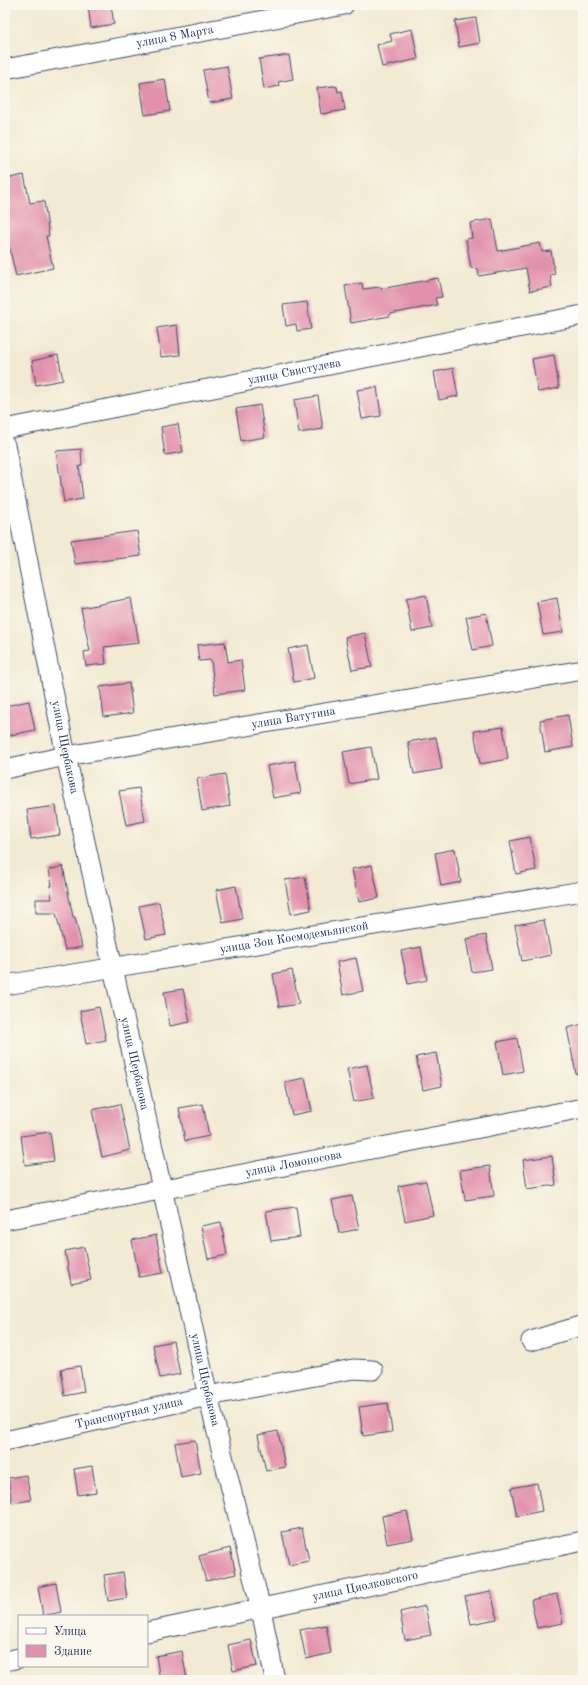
<svg xmlns="http://www.w3.org/2000/svg" width="588" height="1685" viewBox="0 0 588 1685" font-family="'Old Standard TT',serif">
  <rect width="100%" height="100%" fill="#fbf7ec"/>
  <filter id="ink" filterUnits="userSpaceOnUse"><feTurbulence type="fractalNoise" baseFrequency=".025" numOctaves="2"/><feDisplacementMap in="SourceGraphic" scale="8" xChannelSelector="R" yChannelSelector="G"/><feConvolveMatrix kernelMatrix="1 2 1 2 8 2 1 2 1" color-interpolation-filters="sRGB"/></filter>
  <filter id="wash" filterUnits="userSpaceOnUse"><feTurbulence type="fractalNoise" baseFrequency=".012" numOctaves="4" result="noise"/><feDisplacementMap in="SourceGraphic" scale="16" xChannelSelector="R" yChannelSelector="G"/><feGaussianBlur stdDeviation="0.9" result="paint"/><feColorMatrix in="noise" values="0 0 0 0 0 0 0 0 0 0 0 0 0 0 0 0 0 1.4 0 .05"/><feComposite in="paint" operator="in"/></filter>
  <g filter="url(#wash)">
    <rect width="100%" height="100%" fill="#f2ead2"/>
    <g id="blocks">
      <!-- building -->
      <g fill="#e291ac">
        <polygon points="88,5 111,5 114,24 91,28"/>
        <polygon points="476,18 480,43 459,47 455,21"/>
        <polygon points="412,29 418,59 382,67 377,45 392,41 390,34"/>
        <polygon points="289,55 293,79 278,82 279,86 264,89 259,59"/>
        <polygon points="227,66 233,99 209,103 203,70"/>
        <polygon points="165,79 170,111 145,115 140,83"/>
        <polygon points="333,86 337,87 338,92 342,91 345,110 321,114 317,88"/>
        <polygon points="24,175 30,203 44,201 49,236 46,236 53,268 16,276 8,241 5,241 5,179"/>
        <polygon points="492,219 498,251 540,243 542,252 551,251 555,274 550,275 552,287 530,291 526,268 479,276 478,269 471,268 466,239 472,238 470,223"/>
        <polygon points="438,278 442,297 435,298 437,305 390,314 390,316 351,323 345,286 362,283 363,289 380,287 381,289"/>
        <polygon points="307,302 311,329 297,331 296,324 286,326 283,305"/>
        <polygon points="177,325 180,355 161,357 157,328"/>
        <polygon points="58,355 63,380 36,385 32,361"/>
        <polygon points="554,355 559,388 538,392 532,359"/>
        <polygon points="453,368 458,396 439,400 434,372"/>
        <polygon points="377,387 381,416 362,419 357,390"/>
        <polygon points="318,396 323,429 299,433 294,400"/>
        <polygon points="260,405 265,437 241,441 236,409"/>
        <polygon points="178,424 183,452 165,455 161,427"/>
        <polygon points="81,449 82,466 79,466 83,499 64,502 56,451"/>
        <polygon points="137,531 141,556 75,564 71,540"/>
        <polygon points="426,595 432,628 412,632 406,599"/>
        <polygon points="131,598 139,643 104,647 106,664 86,666 84,652 90,651 81,608"/>
        <polygon points="557,598 563,632 543,635 537,602"/>
        <polygon points="486,613 492,646 473,650 466,617"/>
        <polygon points="365,633 372,667 352,670 345,637"/>
        <polygon points="225,642 228,662 241,660 245,690 215,694 211,660 199,661 197,645"/>
        <polygon points="308,645 314,678 294,682 288,649"/>
        <polygon points="129,683 133,713 104,717 100,687"/>
        <polygon points="29,701 35,730 7,736 5,706"/>
        <polygon points="568,715 573,747 545,752 540,720"/>
        <polygon points="503,727 508,759 480,764 474,731"/>
        <polygon points="436,737 442,769 414,774 408,742"/>
        <polygon points="371,747 377,779 349,784 343,752"/>
        <polygon points="295,761 301,793 273,798 267,766"/>
        <polygon points="225,774 230,806 202,811 197,779"/>
        <polygon points="139,788 145,821 126,825 119,791"/>
        <polygon points="56,806 60,835 31,839 27,810"/>
        <polygon points="530,837 536,870 516,874 510,841"/>
        <polygon points="455,849 461,882 441,886 435,853"/>
        <polygon points="372,865 379,898 359,902 352,869"/>
        <polygon points="63,866 73,917 75,917 82,947 65,950 56,913 36,913 36,899 52,899 50,886 52,886 49,870"/>
        <polygon points="305,877 311,910 291,914 285,880"/>
        <polygon points="236,886 242,919 223,923 216,890"/>
        <polygon points="159,902 166,935 146,939 139,906"/>
        <polygon points="544,920 551,955 522,961 515,925"/>
        <polygon points="486,935 492,969 472,972 466,939"/>
        <polygon points="421,947 427,980 408,984 401,951"/>
        <polygon points="356,958 363,991 343,995 337,962"/>
        <polygon points="292,970 299,1004 279,1007 273,974"/>
        <polygon points="183,989 190,1022 170,1026 164,992"/>
        <polygon points="99,1007 106,1040 86,1044 80,1011"/>
        <polygon points="583,1024 583,1073 576,1074 567,1028"/>
        <polygon points="517,1038 523,1071 503,1075 497,1042"/>
        <polygon points="436,1053 442,1086 423,1090 416,1057"/>
        <polygon points="367,1065 374,1098 354,1102 347,1069"/>
        <polygon points="305,1078 312,1111 292,1115 285,1082"/>
        <polygon points="120,1104 130,1150 102,1157 92,1110"/>
        <polygon points="203,1104 209,1136 185,1141 179,1108"/>
        <polygon points="50,1132 54,1161 25,1165 21,1136"/>
        <polygon points="552,1156 556,1185 527,1189 523,1160"/>
        <polygon points="490,1166 494,1196 465,1200 460,1170"/>
        <polygon points="426,1181 433,1215 405,1221 398,1186"/>
        <polygon points="352,1196 359,1229 339,1233 332,1200"/>
        <polygon points="296,1207 300,1237 271,1241 266,1211"/>
        <polygon points="221,1222 227,1255 208,1259 201,1226"/>
        <polygon points="156,1235 163,1273 139,1277 132,1240"/>
        <polygon points="84,1247 91,1280 71,1284 65,1251"/>
        <polygon points="173,1341 180,1374 160,1378 153,1345"/>
        <polygon points="80,1366 84,1392 65,1396 61,1369"/>
        <polygon points="388,1403 392,1432 363,1436 359,1407"/>
        <polygon points="278,1431 285,1467 266,1471 258,1435"/>
        <polygon points="195,1440 201,1473 181,1477 175,1443"/>
        <polygon points="92,1466 96,1492 78,1495 74,1469"/>
        <polygon points="26,1475 31,1500 12,1503 8,1478"/>
        <polygon points="537,1483 542,1511 517,1516 511,1488"/>
        <polygon points="407,1511 413,1539 387,1544 382,1516"/>
        <polygon points="302,1528 309,1561 289,1565 282,1532"/>
        <polygon points="230,1548 236,1574 206,1581 199,1556"/>
        <polygon points="123,1572 127,1598 108,1601 104,1575"/>
        <polygon points="56,1583 61,1612 43,1616 38,1587"/>
        <polygon points="491,1591 497,1619 471,1624 465,1596"/>
        <polygon points="557,1594 563,1623 537,1628 531,1600"/>
        <polygon points="425,1606 431,1635 405,1640 400,1612"/>
        <polygon points="326,1625 331,1653 306,1659 300,1630"/>
        <polygon points="251,1640 257,1666 233,1671 228,1645"/>
        <polygon points="182,1651 187,1680 160,1680 156,1656"/>
      </g>
    </g>
  </g>
  <g filter="url(#ink)">
    <use href="#blocks" fill-opacity="0" stroke="#3b4b6f" stroke-width="1"/>
    <g fill="none" stroke-linecap="round" stroke-linejoin="round">
      <!-- street casing -->
      <g stroke="#3b4b6f" stroke-width="21">
        <g id="street">
          <path id="s1" d="M5,69L344,5"/>
          <path id="s2" d="M5,429L583,315"/>
          <path id="s3" d="M5,445L66,756L208,1396L261,1609L275,1680"/>
          <path id="s4" d="M5,769L66,756L583,670"/>
          <path id="s5" d="M5,985L583,891"/>
          <path id="s6" d="M5,1220L583,1108"/>
          <polyline points="531,1341 583,1325"/>
          <path id="s7" d="M5,1441L208,1396L353,1369L373,1370"/>
          <path id="s8" d="M147,1632L583,1541"/>
          <polyline points="5,1661 19,1658"/>
        </g>
      </g>
      <!-- street -->
      <use href="#street" stroke="#fff" stroke-width="19"/>
    </g>
  </g>
  <g text-anchor="middle" dominant-baseline="central" stroke-width="3.5" stroke-linejoin="round" paint-order="stroke">
    <!-- street labels -->
    <g font-size="12" fill="#1b2f5e" stroke="#fbf7ec">
      <text stroke="none"><textPath href="#s1" startOffset="173">улица 8 Марта</textPath></text>
      <text stroke="none"><textPath href="#s2" startOffset="295">улица Свистулева</textPath></text>
      <text stroke="none"><textPath href="#s4" startOffset="293">улица Ватутина</textPath></text>
      <text stroke="none"><textPath href="#s3" startOffset="308">улица Щербакова</textPath></text>
      <text stroke="none"><textPath href="#s5" startOffset="293">улица Зои Космодемьянской</textPath></text>
      <text stroke="none"><textPath href="#s3" startOffset="632">улица Щербакова</textPath></text>
      <text stroke="none"><textPath href="#s6" startOffset="294">улица Ломоносова</textPath></text>
      <text stroke="none"><textPath href="#s3" startOffset="956">улица Щербакова</textPath></text>
      <text stroke="none"><textPath href="#s7" startOffset="127">Транспортная улица</textPath></text>
      <text stroke="none"><textPath href="#s8" startOffset="223">улица Циолковского</textPath></text>
    </g>
  </g>
  <!-- margin -->
  <rect width="588" height="1685" fill="none" stroke="#fbf7ec" stroke-width="20"/>
  <!-- legend -->
  <rect x="18" y="1615" width="130" height="52" fill="#fbf7ec" stroke="#a1a7b3"/>
  <rect x="26" y="1628" width="20" height="6" fill="#ffffff" stroke="#a1a7b3"/>
  <text x="54" y="1635" font-size="12" fill="#1b2f5e">Улица</text>
  <rect x="26" y="1645" width="20" height="12" fill="#e291ac" stroke="#a1a7b3"/>
  <text x="54" y="1655" font-size="12" fill="#1b2f5e">Здание</text>
</svg>
